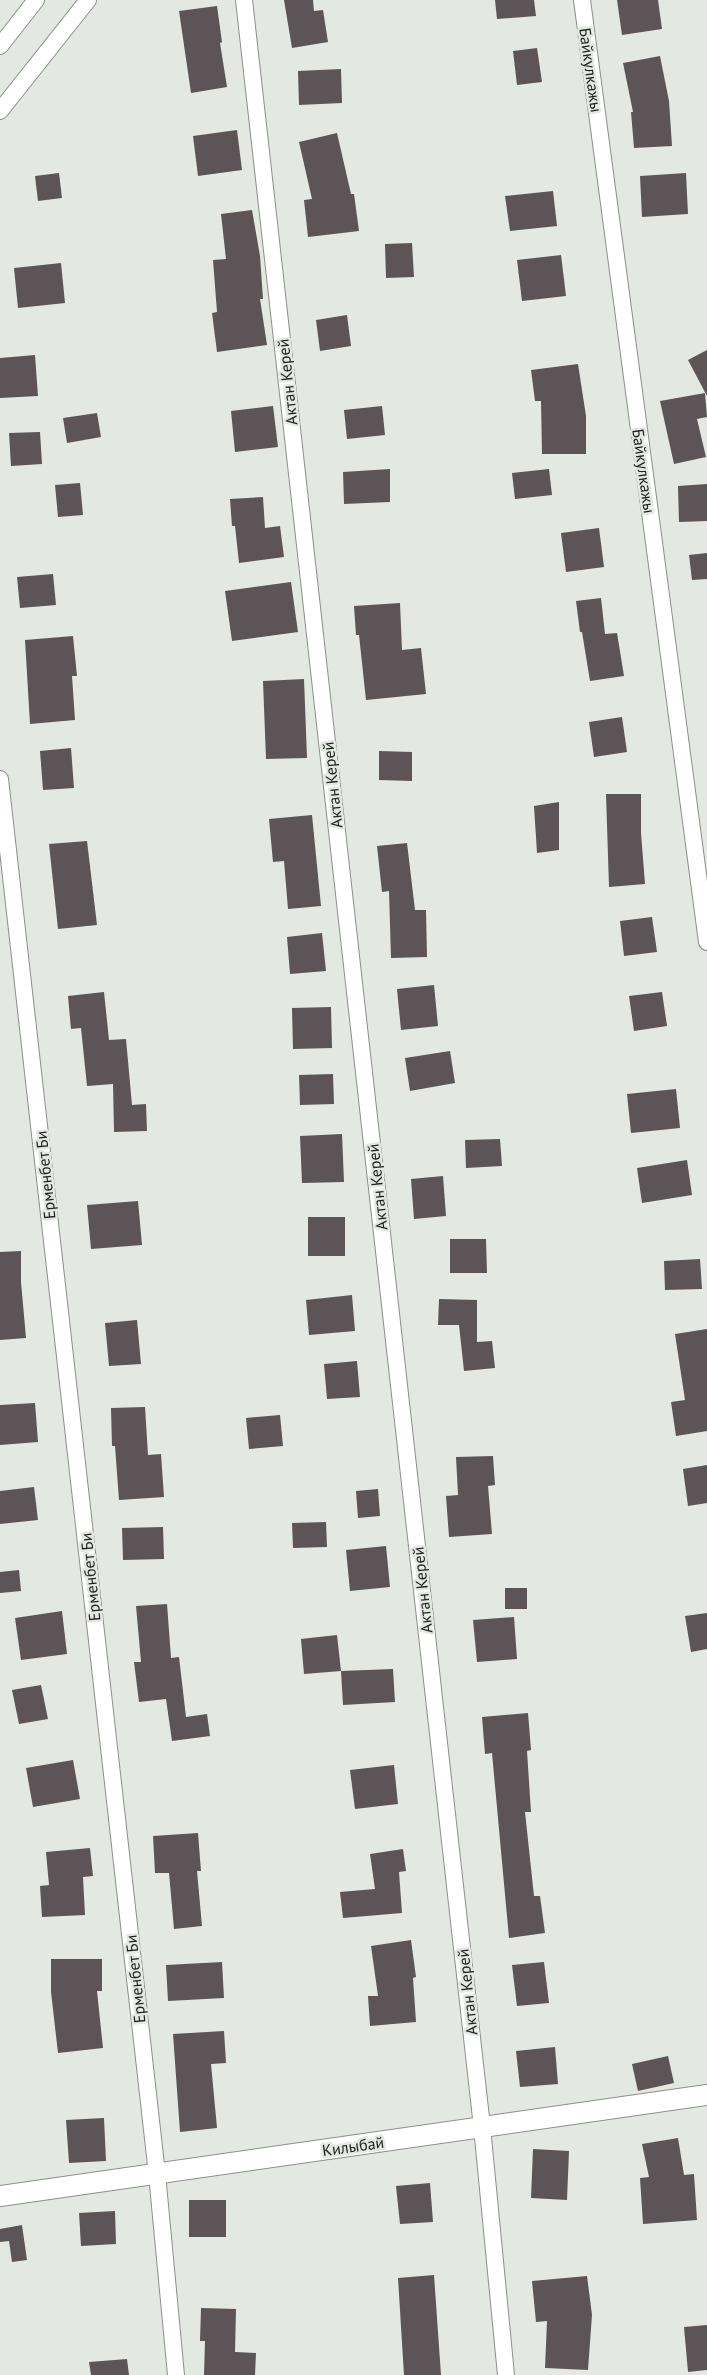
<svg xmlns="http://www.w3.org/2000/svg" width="707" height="2375" viewBox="0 0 707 2375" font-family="'PT Sans',sans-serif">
  <rect width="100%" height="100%" fill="#e3e9e2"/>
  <!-- building -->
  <g fill="#5c5457">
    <polygon points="284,0 313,0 314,11 323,10 328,42 292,48"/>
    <polygon points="495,0 534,0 536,16 497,19"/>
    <polygon points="617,0 658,0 662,29 622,35"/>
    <polygon points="217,6 222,42 220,43 227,87 191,93 179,11"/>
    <polygon points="537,48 542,82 517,85 513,51"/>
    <polygon points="660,56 669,101 672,146 634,148 631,112 633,112 623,63"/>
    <polygon points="341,69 342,103 299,105 298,71"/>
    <polygon points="237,130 242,170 198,176 193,136"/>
    <polygon points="337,133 351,194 354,194 359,231 308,237 304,200 312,199 299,142"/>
    <polygon points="59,173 62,198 38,201 35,176"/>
    <polygon points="686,173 688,214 642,217 640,176"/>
    <polygon points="553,191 557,226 510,231 505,196"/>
    <polygon points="252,210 260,256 263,299 260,299 267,345 217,352 212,313 217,312 213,260 226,259 221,214"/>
    <polygon points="412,243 414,277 386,278 385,244"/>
    <polygon points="561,255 566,296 522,301 517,260"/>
    <polygon points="61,263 65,303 18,308 14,268"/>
    <polygon points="347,315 351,346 320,351 316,320"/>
    <polygon points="707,350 707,396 688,360"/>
    <polygon points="35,355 38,396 0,398 0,358"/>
    <polygon points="578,364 586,416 586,454 542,454 541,401 535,401 531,370"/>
    <polygon points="705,393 707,417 697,419 706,457 674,464 660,401"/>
    <polygon points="273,406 278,447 235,452 231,411"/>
    <polygon points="382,406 385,435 347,439 344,410"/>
    <polygon points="97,413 101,437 67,443 63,418"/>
    <polygon points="40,432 42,464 11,466 9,433"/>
    <polygon points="390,469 390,502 344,504 343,472"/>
    <polygon points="549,469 552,495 515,499 512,473"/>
    <polygon points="80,483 83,515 58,517 55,485"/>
    <polygon points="707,484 707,521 679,522 678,486"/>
    <polygon points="263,497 265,528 280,526 284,557 239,563 235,526 232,526 230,499"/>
    <polygon points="599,528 604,567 566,572 561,533"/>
    <polygon points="707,553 707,579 692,580 689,555"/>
    <polygon points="53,574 56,605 20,608 17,577"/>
    <polygon points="291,582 298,632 232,641 225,591"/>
    <polygon points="601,598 605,634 617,633 624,676 590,681 582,632 580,632 576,601"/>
    <polygon points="400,603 402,650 421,648 426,694 366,700 359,635 356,635 354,606"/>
    <polygon points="73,636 77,676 72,676 75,720 30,724 25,640"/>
    <polygon points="304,679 307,758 266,759 263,681"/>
    <polygon points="622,717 627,752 594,757 589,722"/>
    <polygon points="71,748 74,788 43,790 40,751"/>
    <polygon points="379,751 412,752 412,781 379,780"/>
    <polygon points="606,794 641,794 641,833 645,884 609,887"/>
    <polygon points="559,802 559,850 537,853 534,806"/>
    <polygon points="312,815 321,906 288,909 284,861 273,862 269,819"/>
    <polygon points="87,841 97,925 58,929 49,844"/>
    <polygon points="407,843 415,910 426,910 427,957 391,958 389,891 382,892 377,846"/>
    <polygon points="652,917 657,952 624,956 620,921"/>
    <polygon points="322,933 326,971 290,974 287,937"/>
    <polygon points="434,985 438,1026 401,1030 397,989"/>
    <polygon points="104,992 109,1040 126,1039 132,1105 146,1104 147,1131 114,1132 113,1084 87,1086 81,1028 71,1029 68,996"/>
    <polygon points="662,992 667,1026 634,1031 629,996"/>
    <polygon points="331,1007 332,1048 293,1049 292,1008"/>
    <polygon points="450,1051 455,1083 410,1091 405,1058"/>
    <polygon points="333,1074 334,1104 300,1105 299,1075"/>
    <polygon points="676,1089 680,1128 631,1133 627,1094"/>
    <polygon points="342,1134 344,1182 302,1183 300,1136"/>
    <polygon points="500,1139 502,1166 466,1168 465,1140"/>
    <polygon points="687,1160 692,1195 642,1203 637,1168"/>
    <polygon points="443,1176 446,1216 414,1219 411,1179"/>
    <polygon points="138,1201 142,1245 91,1249 87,1205"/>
    <rect x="308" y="1217" width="37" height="39"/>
    <polygon points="450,1239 486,1239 487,1273 450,1273"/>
    <polygon points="21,1251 21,1282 26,1338 0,1340 0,1252"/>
    <polygon points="700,1259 702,1289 665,1290 664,1261"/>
    <polygon points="352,1295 355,1331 309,1335 306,1300"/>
    <polygon points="439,1299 477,1300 477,1342 492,1341 495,1368 464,1371 459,1325 438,1325"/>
    <polygon points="137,1320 141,1364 109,1366 105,1323"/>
    <polygon points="707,1329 707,1431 676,1436 671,1402 685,1400 675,1334"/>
    <polygon points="357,1361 360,1397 327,1399 324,1364"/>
    <polygon points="35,1403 38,1442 0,1445 0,1405"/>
    <polygon points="145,1407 148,1455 161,1454 164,1497 119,1500 115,1446 112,1446 111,1408"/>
    <polygon points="280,1415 283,1446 249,1449 246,1418"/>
    <polygon points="493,1456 495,1485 488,1486 492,1534 449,1537 446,1496 458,1495 456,1457"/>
    <polygon points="707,1465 707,1503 688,1506 683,1469"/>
    <polygon points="34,1487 38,1520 0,1524 0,1491"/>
    <polygon points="378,1489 380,1516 358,1518 356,1491"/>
    <polygon points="326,1522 327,1547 293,1548 292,1523"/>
    <polygon points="163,1527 164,1559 123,1560 122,1528"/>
    <polygon points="386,1546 390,1587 350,1591 346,1550"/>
    <polygon points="19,1570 21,1591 0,1593 0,1572"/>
    <rect x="505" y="1588" width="22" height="21"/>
    <polygon points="167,1604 171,1658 179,1657 186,1717 207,1714 210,1736 172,1741 166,1699 139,1702 134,1662 141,1662 136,1606"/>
    <polygon points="62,1611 67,1654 21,1660 15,1618"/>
    <polygon points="707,1613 707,1649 691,1652 685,1616"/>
    <polygon points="514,1617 517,1659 477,1662 473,1620"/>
    <polygon points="337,1635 341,1671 304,1674 301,1639"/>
    <polygon points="393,1669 395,1702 343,1705 341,1671"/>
    <polygon points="41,1685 48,1719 19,1724 12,1690"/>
    <polygon points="528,1713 531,1750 527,1751 531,1812 525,1812 534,1896 540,1896 545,1933 509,1938 492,1753 485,1754 482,1717"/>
    <polygon points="73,1760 80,1799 33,1807 26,1768"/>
    <polygon points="394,1765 398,1804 355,1809 350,1770"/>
    <polygon points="198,1833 201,1871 197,1871 202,1926 174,1929 169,1873 155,1873 153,1836"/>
    <polygon points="90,1848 93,1876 83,1877 85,1915 42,1917 40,1886 49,1885 46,1852"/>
    <polygon points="403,1849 406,1871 399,1872 402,1913 343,1918 340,1892 375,1889 370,1854"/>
    <polygon points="411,1940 416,1977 413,1978 416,2022 370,2026 368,1996 378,1996 371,1946"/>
    <polygon points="51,1959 102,1959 102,1991 97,1991 103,2048 58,2053 51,1992"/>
    <polygon points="222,1962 224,1998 168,2001 166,1965"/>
    <polygon points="544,1962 549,2003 517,2006 512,1965"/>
    <polygon points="224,2031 226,2063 211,2064 217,2128 180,2132 173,2034"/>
    <polygon points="555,2047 558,2084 520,2087 516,2051"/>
    <polygon points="668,2056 674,2083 638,2091 632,2064"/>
    <polygon points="104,2118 106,2161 69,2163 66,2120"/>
    <polygon points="678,2138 684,2175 694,2174 697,2220 643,2224 640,2178 649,2177 642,2144"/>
    <polygon points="533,2149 569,2151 567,2200 531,2198"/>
    <polygon points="430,2183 433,2222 400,2224 396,2186"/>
    <rect x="189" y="2200" width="37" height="37"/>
    <polygon points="115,2211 116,2244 81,2246 79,2213"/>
    <polygon points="22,2225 27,2260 12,2262 9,2241 0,2242 0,2229"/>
    <polygon points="434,2275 441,2375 404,2375 398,2278"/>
    <polygon points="587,2276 592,2315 588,2370 545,2368 547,2321 536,2322 532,2281"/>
    <polygon points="201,2308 236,2309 235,2352 256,2353 255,2375 204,2375 205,2341 200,2341"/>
    <polygon points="707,2325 707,2370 688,2372 684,2327"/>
    <polygon points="127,2359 129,2375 91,2375 89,2362"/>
  </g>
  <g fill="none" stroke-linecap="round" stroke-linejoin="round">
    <!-- minor casing -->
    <g stroke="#8a9089" stroke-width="18">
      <g id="minor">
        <polyline points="244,0 482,2127 506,2375"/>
        <polyline points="582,0 707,942"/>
        <polyline points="0,46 36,0"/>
        <polyline points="0,111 88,0"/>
        <polyline points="0,779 157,2174 176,2375"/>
      </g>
    </g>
    <!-- tertiary casing -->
    <g stroke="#8a9089" stroke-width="22">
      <polyline id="tertiary" points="0,2196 707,2095"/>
    </g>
    <!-- minor -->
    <use href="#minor" stroke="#fff" stroke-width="16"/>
    <!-- tertiary -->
    <use href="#tertiary" stroke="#fff" stroke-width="20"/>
  </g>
  <g text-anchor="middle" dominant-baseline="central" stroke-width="5" stroke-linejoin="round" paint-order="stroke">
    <!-- street labels -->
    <g font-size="16" fill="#20221f" stroke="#e3e9e2">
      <text transform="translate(591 70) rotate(82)">Байкулкажы</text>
      <text transform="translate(287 382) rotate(-96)">Актан Керей</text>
      <text transform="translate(644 471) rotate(82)">Байкулкажы</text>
      <text transform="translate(332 785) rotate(-96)">Актан Керей</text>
      <text transform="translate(45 1175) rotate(-96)">Ерменбет Би</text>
      <text transform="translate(377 1187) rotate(-96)">Актан Керей</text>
      <text transform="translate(90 1577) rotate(-96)">Ерменбет Би</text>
      <text transform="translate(422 1590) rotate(-96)">Актан Керей</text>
      <text transform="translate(135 1979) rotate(-96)">Ерменбет Би</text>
      <text transform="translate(467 1992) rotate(-96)">Актан Керей</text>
      <text transform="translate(353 2146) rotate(-8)">Килыбай</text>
    </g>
  </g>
</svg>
